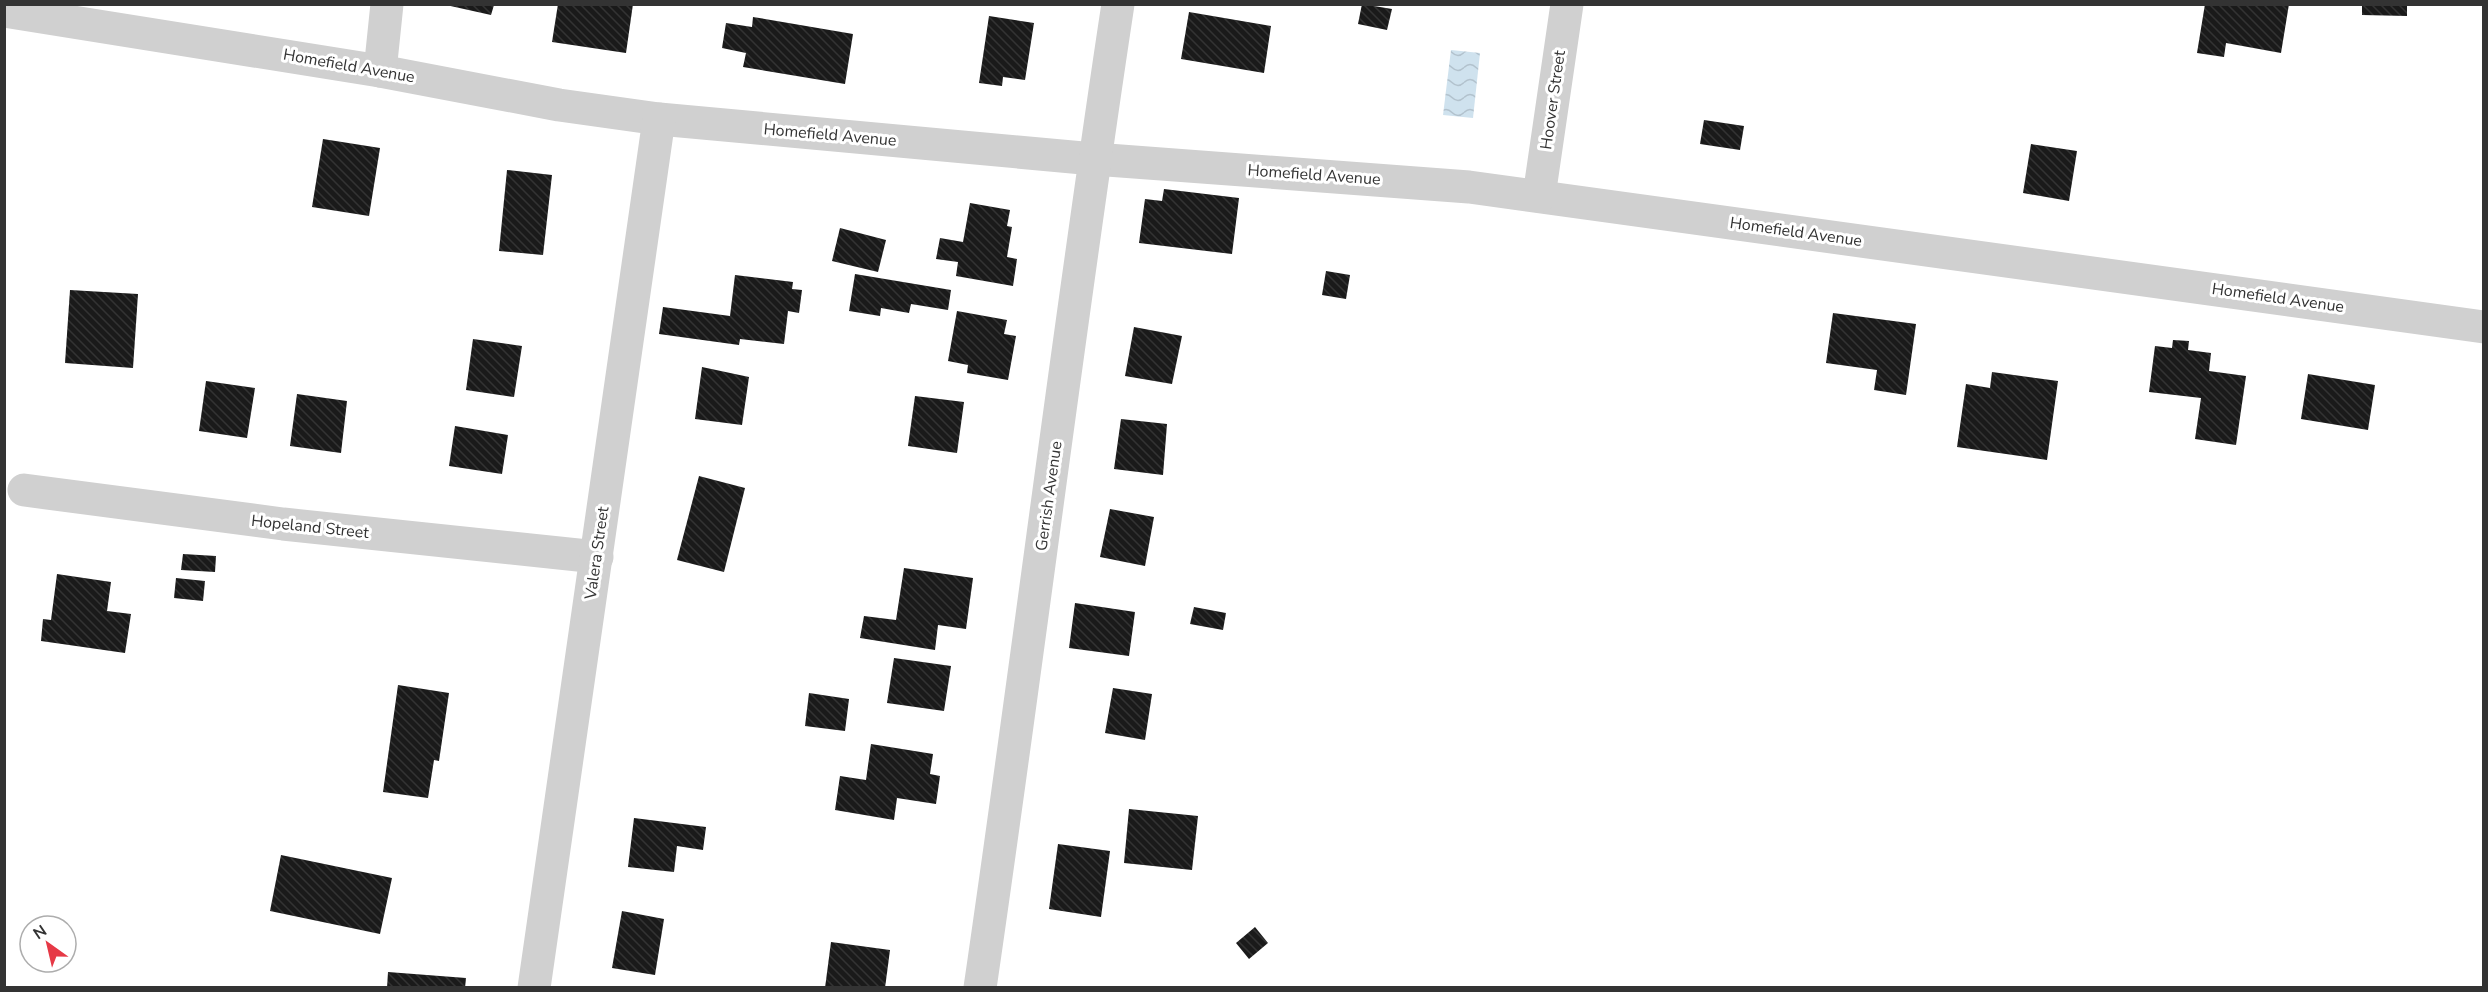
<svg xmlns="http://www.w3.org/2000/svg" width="2488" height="992" viewBox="0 0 2488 992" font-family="'Nunito Sans',sans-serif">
  <defs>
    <pattern id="water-waves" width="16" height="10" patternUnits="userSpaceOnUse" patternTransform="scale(1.5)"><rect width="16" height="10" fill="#cfe2ee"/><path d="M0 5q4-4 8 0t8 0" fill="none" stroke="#b2c2cd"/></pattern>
    <pattern id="building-back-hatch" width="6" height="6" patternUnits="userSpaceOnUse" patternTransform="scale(1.5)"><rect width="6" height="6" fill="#1a1a1a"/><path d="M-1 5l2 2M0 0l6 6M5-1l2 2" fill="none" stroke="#333"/></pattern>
  </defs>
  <rect width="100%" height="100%" fill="#fff"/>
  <!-- water -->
  <polygon fill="url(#water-waves)" points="1451,50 1480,53 1473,118 1443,115"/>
  <!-- building -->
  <g fill="url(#building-back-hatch)">
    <polygon points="558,4 633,4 626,53 552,42"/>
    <polygon points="1362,4 1392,9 1387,30 1358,24"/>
    <polygon points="2205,4 2289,4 2281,53 2226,43 2224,57 2197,53"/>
    <polygon points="2362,4 2407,4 2407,16 2362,15"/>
    <polygon points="446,5 494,5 491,15"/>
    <polygon points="1189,12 1271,26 1264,73 1181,59"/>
    <polygon points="989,16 1034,23 1025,80 1003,77 1002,86 979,83"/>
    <polygon points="753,17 853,34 845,84 743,67 746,53 722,48 726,23 752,27"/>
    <polygon points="1704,120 1744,126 1740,150 1700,144"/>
    <polygon points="323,139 380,148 369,216 312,207"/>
    <polygon points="2031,144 2077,151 2069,201 2023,193"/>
    <polygon points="507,170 552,175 543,255 499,251"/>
    <polygon points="1164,189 1239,198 1232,254 1139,243 1145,199 1162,201"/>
    <polygon points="970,203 1010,210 1007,226 1012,227 1007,257 1017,259 1013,286 956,276 958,262 936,259 940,238 963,242"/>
    <polygon points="840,228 886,240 878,272 832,261"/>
    <polygon points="1326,271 1350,275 1346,299 1322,295"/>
    <polygon points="855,274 951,290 948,310 911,304 909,313 881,308 880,316 849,311"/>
    <polygon points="735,275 793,282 792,289 802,290 799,313 788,311 784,344 740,339 739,345 659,334 663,307 730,316"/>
    <polygon points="70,290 138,294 133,368 65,363"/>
    <polygon points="957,311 1007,320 1004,334 1016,336 1008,380 967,373 968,365 948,361"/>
    <polygon points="1833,313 1916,324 1906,395 1874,390 1877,370 1826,363"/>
    <polygon points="1134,327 1182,336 1172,384 1125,376"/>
    <polygon points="473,339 522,346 514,397 466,390"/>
    <polygon points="2173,340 2189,341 2188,350 2211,353 2209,371 2246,376 2236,445 2195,439 2201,398 2149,392 2155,346 2172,348"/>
    <polygon points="702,367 749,377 742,425 695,419"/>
    <polygon points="1992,372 2058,381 2047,460 1957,447 1966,384 1990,388"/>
    <polygon points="2308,374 2375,385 2368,430 2301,419"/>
    <polygon points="206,381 255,388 247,438 199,431"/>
    <polygon points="297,394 347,401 341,453 290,446"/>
    <polygon points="915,396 964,402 957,453 908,446"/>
    <polygon points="1121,419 1167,424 1163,475 1114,469"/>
    <polygon points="455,426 508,435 502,474 449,466"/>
    <polygon points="699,476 745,488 724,572 677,560"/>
    <polygon points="1110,509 1154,517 1145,566 1100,557"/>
    <polygon points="183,554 216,556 215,572 181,570"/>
    <polygon points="904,568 973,578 966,629 938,625 935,650 860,638 864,616 896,620"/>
    <polygon points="57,574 111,582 107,611 131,614 125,653 41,641 43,619 51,620"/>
    <polygon points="176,578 205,581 203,601 174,598"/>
    <polygon points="1075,603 1135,612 1129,656 1069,648"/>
    <polygon points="1194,607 1226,613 1223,630 1190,624"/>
    <polygon points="894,658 951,666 944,711 887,703"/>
    <polygon points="398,685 449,693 439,761 434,760 428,798 383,792"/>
    <polygon points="1113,688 1152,694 1145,740 1105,733"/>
    <polygon points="809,693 849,699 845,731 805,726"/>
    <polygon points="871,744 933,754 930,774 940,776 936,804 897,798 894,820 835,810 840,776 866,780"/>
    <polygon points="1129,809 1198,816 1192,870 1124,863"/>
    <polygon points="634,818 706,827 703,850 677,846 674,872 628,867"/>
    <polygon points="1058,844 1110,851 1101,917 1049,909"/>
    <polygon points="281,855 392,878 380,934 270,911"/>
    <polygon points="622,911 664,919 655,975 612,968"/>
    <polygon points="1255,927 1268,943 1249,959 1236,943"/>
    <polygon points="831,942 890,950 885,988 825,988"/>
    <polygon points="388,972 466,978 465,988 387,988"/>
  </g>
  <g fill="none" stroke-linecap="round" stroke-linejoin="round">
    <!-- minor -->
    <g stroke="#d0d0d0" stroke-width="33">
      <polyline points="4,11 380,71 559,105 659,119 1094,159 1469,187 2484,327"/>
      <polyline points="380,71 387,4"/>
      <polyline points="1539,196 1567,4"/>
      <polyline points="24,490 283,524 597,557"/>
      <polyline points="534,988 659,119"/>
      <path d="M980,988C1028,660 1068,332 1118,4"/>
    </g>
  </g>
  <g text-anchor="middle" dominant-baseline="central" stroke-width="6" stroke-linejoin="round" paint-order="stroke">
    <!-- street labels -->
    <g font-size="16" fill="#333" stroke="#fff">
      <text transform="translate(349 66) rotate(10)">Homefield Avenue</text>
      <text transform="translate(1553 100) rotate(-82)">Hoover Street</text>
      <text transform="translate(830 135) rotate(5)">Homefield Avenue</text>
      <text transform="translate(1314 175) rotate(4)">Homefield Avenue</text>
      <text transform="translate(1796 232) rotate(8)">Homefield Avenue</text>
      <text transform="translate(2278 298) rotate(8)">Homefield Avenue</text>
      <text transform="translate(1049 496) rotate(-82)">Gerrish Avenue</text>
      <text transform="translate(310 527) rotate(6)">Hopeland Street</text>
      <text transform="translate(597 553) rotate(-82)">Valera Street</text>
    </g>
  </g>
  <!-- border -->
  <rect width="2488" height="992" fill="none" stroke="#333333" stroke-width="12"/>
  <!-- north arrow -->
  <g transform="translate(48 944) rotate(326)"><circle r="28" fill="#ffffff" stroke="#adadad" stroke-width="1.5"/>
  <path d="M0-4.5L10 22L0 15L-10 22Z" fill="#e63946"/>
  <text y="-9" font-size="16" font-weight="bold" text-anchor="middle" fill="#333333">N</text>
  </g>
</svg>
